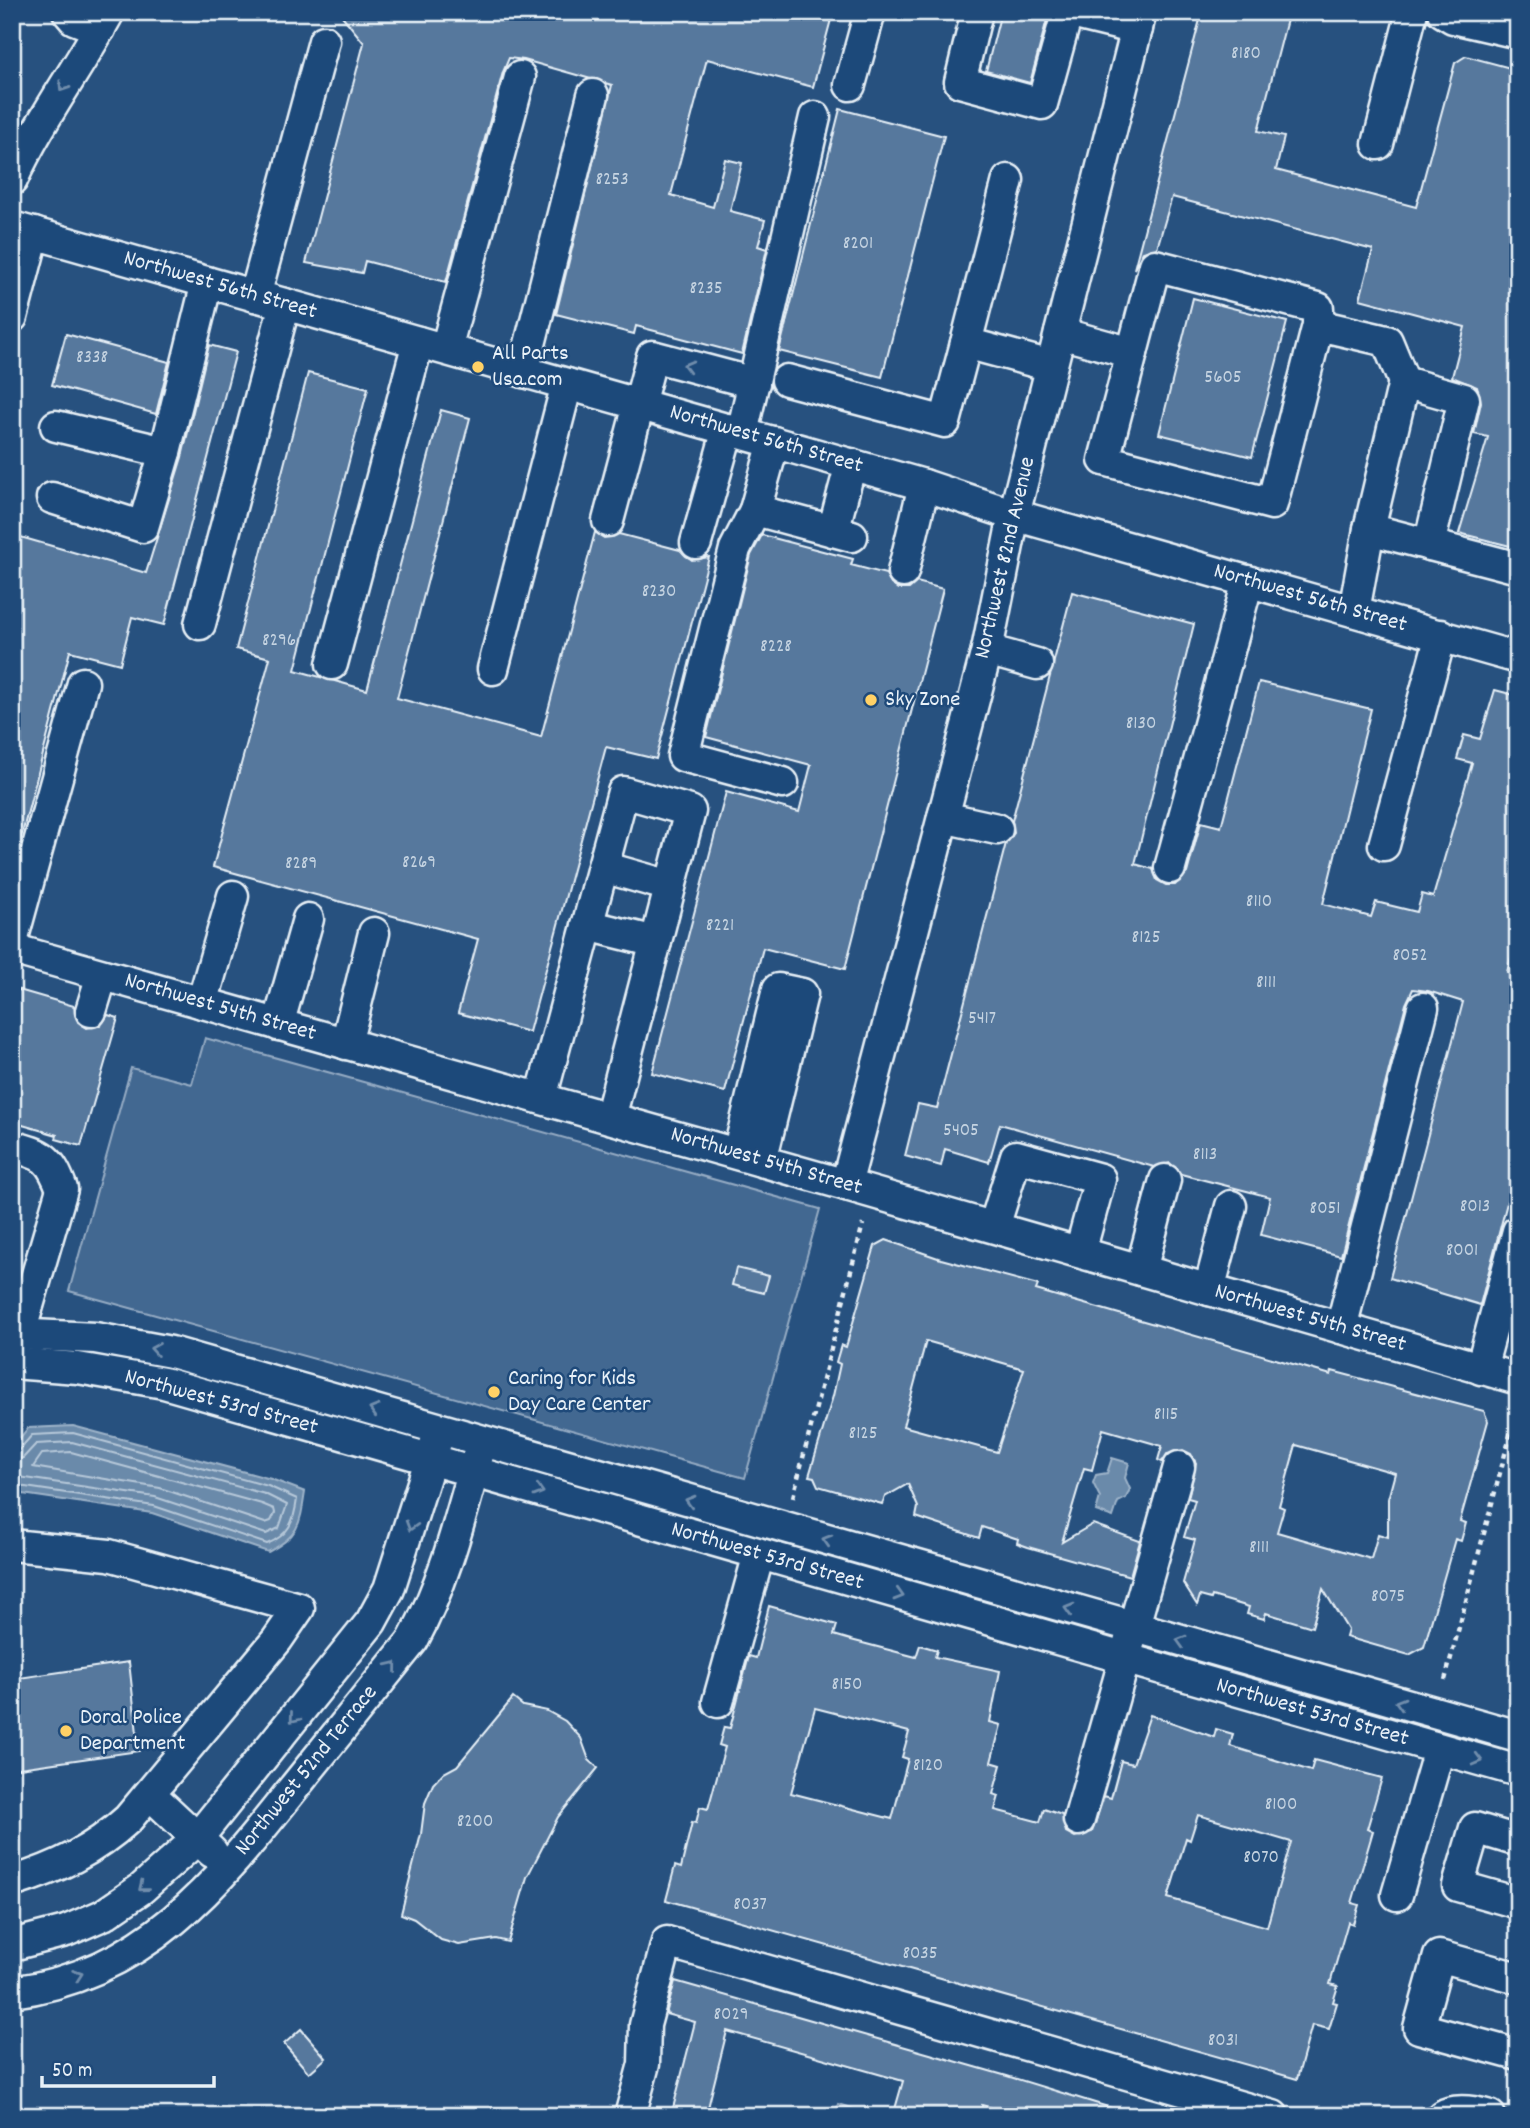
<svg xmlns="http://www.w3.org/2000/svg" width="1530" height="2128" viewBox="0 0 1530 2128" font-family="Dekko,sans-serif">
  <rect width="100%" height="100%" fill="#27517f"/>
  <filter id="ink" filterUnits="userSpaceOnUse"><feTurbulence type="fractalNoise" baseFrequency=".0143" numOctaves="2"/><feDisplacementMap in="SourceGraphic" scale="14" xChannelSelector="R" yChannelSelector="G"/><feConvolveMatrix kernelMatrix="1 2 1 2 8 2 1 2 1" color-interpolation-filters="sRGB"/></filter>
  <g filter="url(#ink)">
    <!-- green -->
    <g fill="#436891" stroke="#96acc4" stroke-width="2">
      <polygon points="205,1038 820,1209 745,1478 69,1291 131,1068 192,1084"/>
      <polygon points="838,2104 873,2115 873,2116 834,2116"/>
    </g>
    <!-- water -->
    <g fill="#6b8aaa" stroke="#9db3c9" stroke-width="2">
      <path d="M73,1426L271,1479L305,1492C300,1525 299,1536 268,1552L152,1513L16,1493L12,1489V1448L28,1428Z"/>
      <polygon points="1112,1458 1129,1463 1125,1478 1130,1489 1126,1498 1118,1502 1113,1517 1096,1511 1100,1497 1093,1483 1096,1475 1107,1473"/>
    </g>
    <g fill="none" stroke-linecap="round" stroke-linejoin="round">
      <!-- shore -->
      <g stroke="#b6c8d9" stroke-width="2">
        <path d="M12,1452L19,1450L32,1435L73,1433L268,1486L297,1499C294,1522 289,1535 267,1544L154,1506L12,1485"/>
        <polygon points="71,1452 262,1504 274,1509 275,1513 271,1521 265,1523 160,1488 33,1467 42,1454"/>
        <polyline points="12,1460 23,1458 36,1444 72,1442 265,1494 287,1505 279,1528 266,1534 155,1497 12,1476"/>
      </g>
    </g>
    <!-- building -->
    <g fill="#57789d" stroke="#e8f1f8" stroke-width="2" fill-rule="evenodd">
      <polygon points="339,12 833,12 813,87 707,59 671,195 713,207 725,159 742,163 730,211 765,220 758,246 767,249 742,354 636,326 634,334 556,314 612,85 524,60 509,58 503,72 446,282 365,261 362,273 306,263 364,43"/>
      <polygon points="1001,12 1049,12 1030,83 986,71"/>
      <polygon points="1202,12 1289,12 1258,131 1284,137 1276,170 1416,207 1455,63 1466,56 1518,70 1518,548 1459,533 1488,437 1474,434 1481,402 1477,387 1452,377 1465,327 1360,299 1373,250 1172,197 1157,248 1143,252 1134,269"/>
      <polygon points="840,109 944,136 882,377 779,351"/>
      <polygon points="1193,298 1287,322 1252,457 1159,434"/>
      <polygon points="66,334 169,362 156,414 52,385"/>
      <polygon points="209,345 236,352 164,625 132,617 120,664 70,651 18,849 12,848 12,551 17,536 146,573 182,457"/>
      <polygon points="308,373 368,388 295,670 367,690 441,410 470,418 397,698 541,737 595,532 604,538 619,534 680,550 692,560 709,557 656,759 606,747 529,1032 458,1013 478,939 213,867 270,658 236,649"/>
      <polygon points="762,535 853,559 851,565 886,574 891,584 898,589 909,589 917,582 943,589 845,969 763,948 725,1092 652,1073 726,792 799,812 811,765 706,737 751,555"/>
      <polygon points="1072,592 1194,624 1135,864 1153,869 1157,880 1166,885 1175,885 1187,873 1201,822 1221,827 1259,682 1371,709 1323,904 1371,917 1376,902 1417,912 1422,894 1433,897 1472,763 1457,759 1464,735 1480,739 1495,690 1518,696 1518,930 1507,972 1518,975 1518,1161 1480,1305 1390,1278 1463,1002 1428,991 1413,989 1406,1004 1341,1256 1261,1235 1270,1197 1181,1174 1170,1163 1154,1167 1000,1124 989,1162 945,1149 941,1166 905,1156 918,1104 937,1108 1006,843 1014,833 1012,821"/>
      <polygon points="12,988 74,1006 78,1022 87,1028 102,1024 108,1015 118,1018 81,1146 56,1139 57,1135 12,1122"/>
      <path d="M886,1240L941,1259L1038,1285L1036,1290L1331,1375L1332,1371L1484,1411L1488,1421L1460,1521L1466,1523L1461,1541L1455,1539L1424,1647L1409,1655L1346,1637L1348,1630L1323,1589L1312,1627L1266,1613L1264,1619L1247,1614L1249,1607L1212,1596L1211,1599L1200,1596L1197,1605L1183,1583L1195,1540L1184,1537L1195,1500L1188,1498L1196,1463L1191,1454L1183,1450L1167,1454L1162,1462L1158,1460L1162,1446L1103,1429L1092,1470L1084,1468L1062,1542L1093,1524L1140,1541L1130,1576L1028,1547L1017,1543L1018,1539L982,1527L979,1538L916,1517L918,1507L908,1484L885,1497L882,1504L818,1486L814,1477L809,1476L833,1396L840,1364L836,1362L841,1345L846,1347L875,1246ZM926,1341L1024,1369L997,1452L903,1426ZM1296,1445L1395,1473L1388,1499V1537L1378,1534L1371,1559L1277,1532L1284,1508L1279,1506Z"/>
      <polygon points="736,1268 769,1276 764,1293 732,1285"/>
      <path d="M769,1606L837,1625L834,1635L851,1640L916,1657L920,1645L937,1650L935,1657L1000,1671L990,1722L1001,1725L991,1762L1001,1765L993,1794L999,1796L995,1810L1040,1822L1044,1809L1062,1815L1066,1832L1075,1837L1092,1832L1104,1796L1111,1798L1121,1761L1133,1764L1150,1715L1214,1737L1216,1729L1233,1734L1230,1746L1311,1771L1314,1760L1382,1778L1367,1829L1373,1831L1352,1903L1359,1905L1353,1924L1348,1922L1330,1984L1338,1986L1333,2002L1337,2003L1329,2029L1312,2025L1297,2079L666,1900L675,1866L681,1868L692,1822L696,1823L700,1807L708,1809L725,1747L719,1745L724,1727L730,1728L749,1656L756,1658ZM815,1708L909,1732L902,1757L908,1759L892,1819L791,1793ZM1198,1815L1291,1842L1267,1927L1168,1898L1186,1838L1190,1840Z"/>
      <polygon points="129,1662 139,1751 12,1769 12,1679"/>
      <polygon points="513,1698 523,1706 547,1711 565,1721 581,1738 589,1760 598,1768 558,1817 527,1877 508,1942 496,1939 459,1945 441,1940 414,1919 401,1914 421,1834 425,1803 433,1784 442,1774 457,1766"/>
      <polygon points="675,1981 1007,2076 1121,2111 1120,2116 1019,2116 982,2105 981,2116 893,2116 903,2081 727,2031 706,2116 671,2116 695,2022 666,2014"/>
      <polygon points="301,2029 326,2058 309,2073 284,2044"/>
    </g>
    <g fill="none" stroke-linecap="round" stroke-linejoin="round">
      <!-- minor casing -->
      <g stroke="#e8f1f8" stroke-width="35">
        <g id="minor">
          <polyline points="68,12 74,19 100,29"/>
          <polyline points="977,12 960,82 1042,104 1067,14"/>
          <polyline points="1067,12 1137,29"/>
          <polyline points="1443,12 1453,18 1518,33"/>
          <polyline points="850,85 870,12"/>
          <polyline points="1378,144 1412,12"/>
          <path d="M12,180C39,121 78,69 109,12"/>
          <polyline points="1008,180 966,343 1051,366"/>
          <polyline points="12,227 924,485 1014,515 1518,658"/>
          <polyline points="255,296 324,41"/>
          <polyline points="12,317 34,233"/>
          <polyline points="1318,325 1318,308 1155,265 1104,460 1272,504 1318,325 1387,341 1404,382"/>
          <polyline points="1060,333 1132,353"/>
          <polyline points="446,349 520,77"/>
          <polyline points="523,372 593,95"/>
          <polyline points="787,380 945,422 966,343"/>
          <polyline points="56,426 165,452 207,282"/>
          <polyline points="742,433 815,117"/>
          <polyline points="774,442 755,510 852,536"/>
          <polyline points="52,498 143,527 165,452"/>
          <polyline points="755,510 735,549 683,756 783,783"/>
          <polyline points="608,521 652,356 754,383"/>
          <polyline points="1369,529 1404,382 1464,399 1429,545"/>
          <polyline points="833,531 851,464"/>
          <polyline points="696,543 728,429"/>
          <polyline points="903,572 924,485"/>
          <polyline points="1354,611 1369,529 1518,568"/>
          <polyline points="200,624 285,304"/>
          <polyline points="987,650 1037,664"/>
          <polyline points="332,664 418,342"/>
          <polyline points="493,669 567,384"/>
          <polyline points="943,817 997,829"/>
          <polyline points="1384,845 1441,635"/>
          <polyline points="603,867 670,886"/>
          <polyline points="1170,868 1248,581"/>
          <polyline points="587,925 656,942"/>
          <polyline points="12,941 83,683"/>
          <polyline points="12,949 846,1185 1518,1379"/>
          <polyline points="202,1003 233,896"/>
          <polyline points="91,1011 102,975"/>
          <polyline points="278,1025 308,919"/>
          <polyline points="346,1044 374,933"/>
          <polyline points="541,1098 623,792 690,811 610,1118"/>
          <path d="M12,1146C44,1155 50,1157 62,1189L20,1333L12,1344"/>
          <polyline points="738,1154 778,989 802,994 761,1161"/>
          <polyline points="846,1185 987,650 1014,515 1141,12"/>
          <polyline points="994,1227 1016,1156 1100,1179 1080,1252"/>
          <polyline points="1141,1270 1165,1180"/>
          <polyline points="1209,1290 1231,1206"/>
          <polyline points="1341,1328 1423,1008"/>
          <polyline points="12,1334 95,1338 171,1352 1518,1736"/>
          <polyline points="12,1363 78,1368 164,1383 1518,1771"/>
          <polyline points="1481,1369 1518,1231"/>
          <path d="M12,1545L109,1555L299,1608L277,1640L128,1819C93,1851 57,1868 12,1882"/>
          <polyline points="718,1702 759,1554"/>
          <polyline points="151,1795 212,1852"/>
          <polyline points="1079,1820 1179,1467"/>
          <polyline points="1518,1841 1475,1828 1458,1886 1518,1903"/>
          <polyline points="1397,1895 1439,1750"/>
          <polyline points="12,1945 66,1931 103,1915 141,1889 196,1840 371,1622 389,1589 436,1442"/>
          <polyline points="1518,1978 1439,1956 1419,2028 1518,2055"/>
          <path d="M12,1992C146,1975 218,1883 296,1785C335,1737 374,1688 413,1640C445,1581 460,1519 478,1455"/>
          <polyline points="630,2116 644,2064 645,2025 667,1942 1273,2116"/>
          <path d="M1442,2116C1455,2108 1476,2112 1490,2116"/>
        </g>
      </g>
      <!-- path -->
      <g stroke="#e8f1f8" stroke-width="4.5" stroke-dasharray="5 5" stroke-linecap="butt">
        <polyline points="793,1497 863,1224"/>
        <polyline points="1445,1680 1517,1409"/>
      </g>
      <!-- minor -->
      <use href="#minor" stroke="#1f4a7a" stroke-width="30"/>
    </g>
    <!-- one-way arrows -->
    <defs><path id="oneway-chevron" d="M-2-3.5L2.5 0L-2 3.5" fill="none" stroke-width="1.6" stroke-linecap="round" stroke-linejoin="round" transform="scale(1.75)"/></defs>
    <g stroke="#6f8dac">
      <use href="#oneway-chevron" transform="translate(63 87) rotate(123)"/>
      <use href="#oneway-chevron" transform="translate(688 366) rotate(-165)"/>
      <use href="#oneway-chevron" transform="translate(155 1349) rotate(-170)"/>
      <use href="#oneway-chevron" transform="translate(374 1410) rotate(-164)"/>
      <use href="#oneway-chevron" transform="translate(539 1491) rotate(16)"/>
      <use href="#oneway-chevron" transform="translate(690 1501) rotate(-164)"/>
      <use href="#oneway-chevron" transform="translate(411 1526) rotate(107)"/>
      <use href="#oneway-chevron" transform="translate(827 1540) rotate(-164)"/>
      <use href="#oneway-chevron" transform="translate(899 1595) rotate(16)"/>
      <use href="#oneway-chevron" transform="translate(1069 1609) rotate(-164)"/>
      <use href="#oneway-chevron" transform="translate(1181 1641) rotate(-164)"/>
      <use href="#oneway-chevron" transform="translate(393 1666) rotate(-51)"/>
      <use href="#oneway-chevron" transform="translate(1400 1703) rotate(-164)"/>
      <use href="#oneway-chevron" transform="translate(294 1718) rotate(130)"/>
      <use href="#oneway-chevron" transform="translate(1478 1760) rotate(15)"/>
      <use href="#oneway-chevron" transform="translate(143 1887) rotate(141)"/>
      <use href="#oneway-chevron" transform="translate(78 1975) rotate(-19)"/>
    </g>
  </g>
  <!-- markers -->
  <g fill="#ffd166" stroke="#1f4a7a" stroke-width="2.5">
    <circle cx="478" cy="367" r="7"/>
    <circle cx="871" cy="700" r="7"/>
    <circle cx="494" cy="1392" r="7"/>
    <circle cx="66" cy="1731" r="7"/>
  </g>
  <g text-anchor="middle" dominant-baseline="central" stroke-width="5" stroke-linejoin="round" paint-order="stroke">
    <!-- number labels -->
    <g font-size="19" fill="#c4d3e1">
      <text x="1246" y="54">8180</text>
      <text x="612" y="180">8253</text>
      <text x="858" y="244">8201</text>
      <text x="706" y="289">8235</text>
      <text x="92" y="358">8338</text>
      <text x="1223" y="378">5605</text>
      <text x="659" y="592">8230</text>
      <text x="279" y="641">8296</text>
      <text x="776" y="647">8228</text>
      <text x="1141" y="724">8130</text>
      <text x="419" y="863">8269</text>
      <text x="301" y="864">8289</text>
      <text x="1259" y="902">8110</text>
      <text x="720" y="926">8221</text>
      <text x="1146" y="938">8125</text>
      <text x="1410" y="956">8052</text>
      <text x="1266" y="983">8111</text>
      <text x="982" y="1019">5417</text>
      <text x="961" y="1131">5405</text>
      <text x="1205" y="1155">8113</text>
      <text x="1475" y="1207">8013</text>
      <text x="1325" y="1209">8051</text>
      <text x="1462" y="1251">8001</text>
      <text x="1166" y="1415">8115</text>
      <text x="863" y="1434">8125</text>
      <text x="1259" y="1548">8111</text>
      <text x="1388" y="1597">8075</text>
      <text x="847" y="1685">8150</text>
      <text x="928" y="1766">8120</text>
      <text x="1281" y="1805">8100</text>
      <text x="475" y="1822">8200</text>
      <text x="1261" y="1858">8070</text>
      <text x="750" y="1905">8037</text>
      <text x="920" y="1954">8035</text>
      <text x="731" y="2015">8029</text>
      <text x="1223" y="2041">8031</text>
    </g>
    <!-- street labels -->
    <g font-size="23" fill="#e8f1f8" stroke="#1f4a7a">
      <text transform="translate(220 286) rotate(16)">Northwest 56th Street</text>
      <text transform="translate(766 440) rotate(16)">Northwest 56th Street</text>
      <text transform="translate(1006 558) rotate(-77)">Northwest 82nd Avenue</text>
      <text transform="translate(1310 599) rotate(16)">Northwest 56th Street</text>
      <text transform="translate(220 1008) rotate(16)">Northwest 54th Street</text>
      <text transform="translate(766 1162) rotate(16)">Northwest 54th Street</text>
      <text transform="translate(1310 1319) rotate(16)">Northwest 54th Street</text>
      <text transform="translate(221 1403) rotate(15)">Northwest 53rd Street</text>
      <text transform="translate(767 1557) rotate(16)">Northwest 53rd Street</text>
      <text transform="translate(1312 1713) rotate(16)">Northwest 53rd Street</text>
      <text transform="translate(307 1771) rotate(-51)">Northwest 52nd Terrace</text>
    </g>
    <!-- poi labels -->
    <g font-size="23" fill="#e8f1f8" stroke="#1f4a7a" text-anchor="start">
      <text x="492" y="354">All Parts<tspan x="492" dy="26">Usa.com</tspan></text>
      <text x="885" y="700">Sky Zone</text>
      <text x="508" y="1379">Caring for Kids<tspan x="508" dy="26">Day Care Center</tspan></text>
      <text x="80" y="1718">Doral Police<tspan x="80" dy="26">Department</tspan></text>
    </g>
  </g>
  <!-- margin -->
  <rect width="1530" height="2128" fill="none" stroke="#1f4a7a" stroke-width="42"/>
  <rect x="21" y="21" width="1488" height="2086" fill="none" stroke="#e8f1f8" stroke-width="2.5" filter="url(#ink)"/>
  <!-- scale -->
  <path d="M42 2076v10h172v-10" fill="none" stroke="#e8f1f8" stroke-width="3.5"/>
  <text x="52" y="2076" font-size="21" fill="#e8f1f8" stroke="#1f4a7a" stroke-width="5" paint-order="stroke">50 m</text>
</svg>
